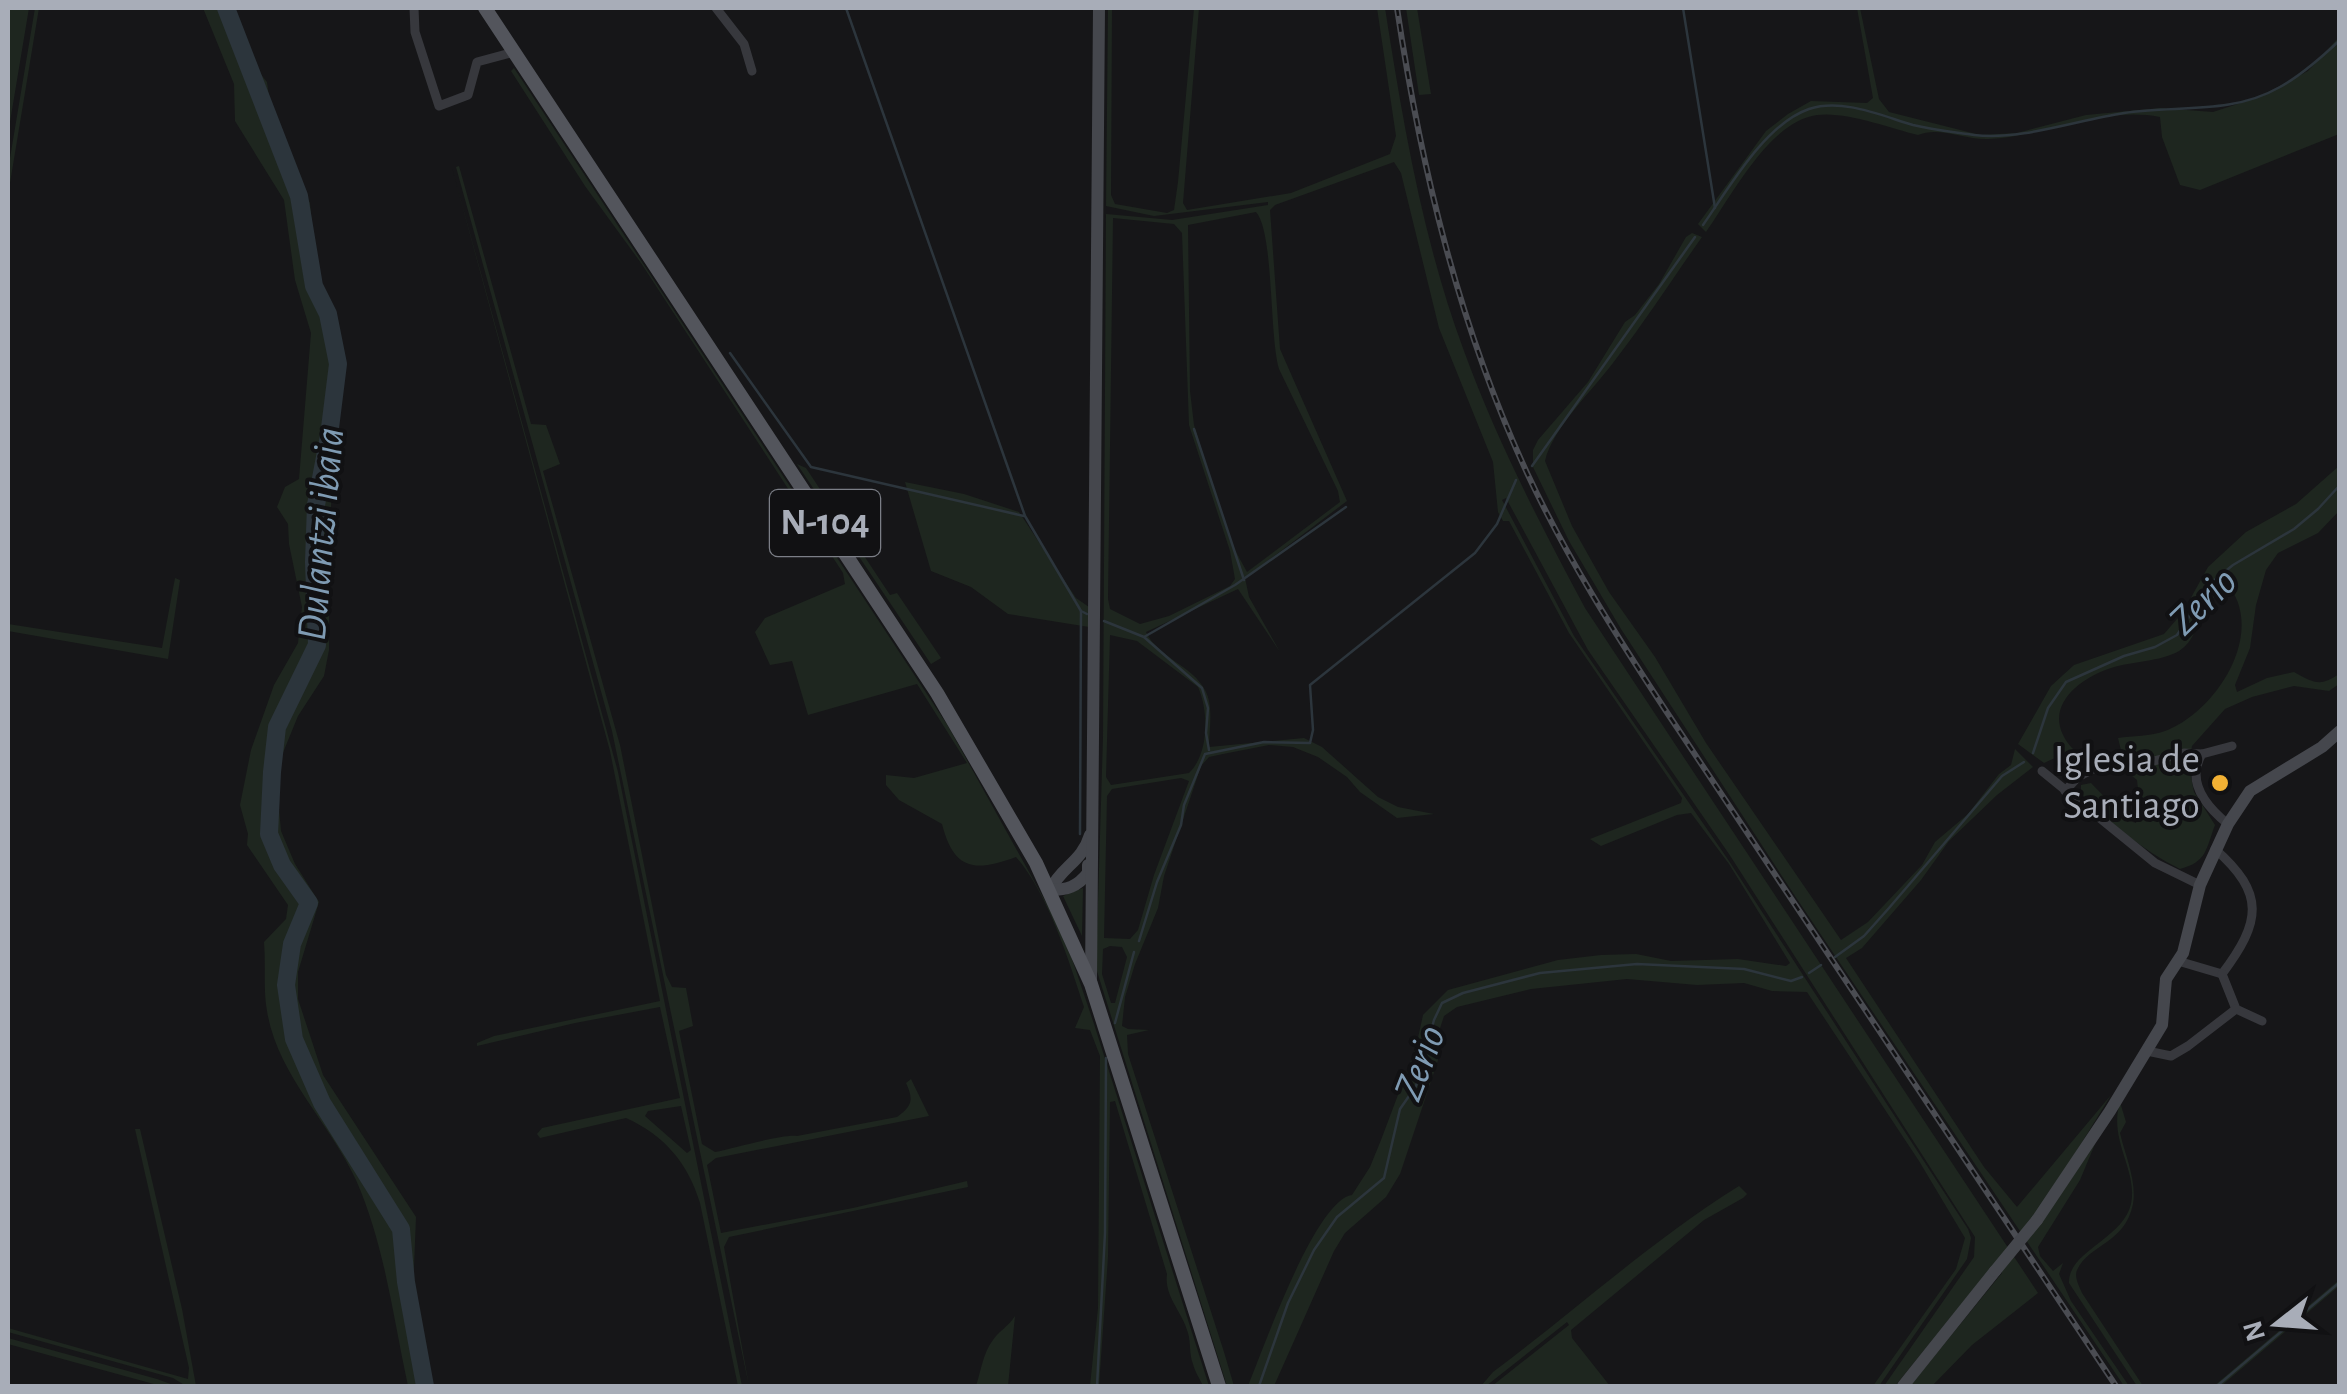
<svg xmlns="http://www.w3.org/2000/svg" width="2347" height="1394" viewBox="0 0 2347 1394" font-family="'Alegreya Sans',sans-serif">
  <rect width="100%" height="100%" fill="#161618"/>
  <!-- green -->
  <g fill="#1e261f" fill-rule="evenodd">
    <polygon points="8,8 29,8 8,134"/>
    <polygon points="35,8 39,8 8,195 8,170"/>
    <path d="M203,8H231L251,62L267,82L270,105L294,172L310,203L318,289L334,331L341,371L329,533V650L324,676L298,716L280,760L278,798L281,831L295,864L319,902L298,972V999L323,1075L416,1217L413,1292L431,1386H408C393,1317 385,1246 356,1180C330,1123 277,1074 267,1011C263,989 266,965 264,942L286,919L288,905L247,845L248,834L240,805L251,750L274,685L298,643L302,607L289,544L288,524L277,507L285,487L299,479L311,333L295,280L284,200L235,121L234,84Z"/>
    <path d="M1108,8H1112L1111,195L1115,204L1167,213L1174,210L1178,182L1194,8H1199L1183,203L1187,210L1291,193L1390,154L1396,136L1377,8H1385C1403,123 1423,241 1464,351C1497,441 1540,524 1585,608L2038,1293L1972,1345L1932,1386H1910L2002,1273L1995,1263L1895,1386H1884L1974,1257L1975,1237L1729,854L1588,650L1506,498L1502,500L1574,636L1729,861L1968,1229L1971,1238L1967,1259L1879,1386H1873L1956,1269L1965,1238L1919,1161L1807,992L1772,991L1744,983L1697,985L1627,979L1531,989L1457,1007L1444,1016L1438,1034V1060L1400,1174L1386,1197L1345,1233L1334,1251L1274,1386H1248C1263,1350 1315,1200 1352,1195L1370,1167L1381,1140L1416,1047L1423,1015L1448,990L1558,960L1601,955L1636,954L1671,961L1738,959L1786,966L1790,963L1729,864L1691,813L1677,815L1601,846L1590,839L1681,803L1682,798L1569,633L1509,521H1503L1498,512L1493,462L1439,328L1401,173L1394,162L1275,205L1270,210L1280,349L1347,501L1245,578L1249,597L1280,652L1238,589L1146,632C1158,658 1192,665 1205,690C1214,706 1209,730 1209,747L1304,738L1322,747L1378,797L1398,807L1434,814L1397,818L1360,792L1347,777L1318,757L1293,747L1269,745L1223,754L1209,757L1201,766L1164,876L1158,908L1135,964L1125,997L1122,1026L1128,1029L1149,1030L1127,1035L1128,1054L1224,1352L1234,1386H1227L1096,968L1103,737L1106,214L1172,220L1268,205V202L1154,216L1106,206ZM1256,212C1274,232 1269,334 1279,369L1338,491L1340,502L1247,572L1230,541L1194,425L1190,391L1188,225ZM1113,218L1174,224L1182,233L1189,425L1230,551L1235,579L1230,586L1169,616L1140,624L1110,609L1108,599ZM1110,635L1137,641L1198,687C1209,711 1209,754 1189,773L1111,785L1106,777ZM1181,778L1189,781L1154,875L1138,930L1130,939L1104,938L1107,796L1112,789ZM1110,946L1122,947L1127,957L1115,1003H1111L1102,974L1103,949Z"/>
    <polygon points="1406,8 1417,8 1431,94 1419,95"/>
    <path d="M1857,8H1860L1879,99L1889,112L1980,135L2017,133L2086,115L2161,108L2213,112L2259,97L2308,71L2339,37V134L2200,190L2180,185L2162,137L2160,117C2102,106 2046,136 1988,139C1965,140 1939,126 1918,135C1890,128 1845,111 1817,115C1770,121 1732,195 1706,232L1698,224L1766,131L1788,114L1811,101L1867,103L1873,98Z"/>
    <path d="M514,68L948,726L1049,908L1072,959L1094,1024L1209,1386H1203C1200,1379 1195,1372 1193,1364C1189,1354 1191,1343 1188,1333C1182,1311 1164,1297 1167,1274L1115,1101L1110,1102L1108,1257L1099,1386H1090L1098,1308L1100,1056L1090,1030L1075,1028L1084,1007C1069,961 1048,893 1016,857C975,872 954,871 942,824L899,800L886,785V775L914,778L967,763L917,684L808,715L792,661L770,665L755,632L765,618L845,584L843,573L641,263L585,186L511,71Z"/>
    <path d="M459,166L531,424L546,425L560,464L543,471L620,745L666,975L672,987L686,988L693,1026L679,1031L702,1144L715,1152C734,1148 783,1134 797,1136L897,1117C912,1106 914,1100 906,1083L911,1079L929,1116L716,1158L707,1165L721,1233L853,1208L967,1181L968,1187L729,1237L724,1247L749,1386L612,731L456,167Z"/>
    <path d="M452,168L618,772L742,1386H738L700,1203C688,1163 664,1135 626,1118L540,1138L537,1134L542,1128L680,1098L660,1007L575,1023L477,1046V1043L494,1036L660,1001L610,751ZM681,1106L691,1150L687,1153L645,1116L648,1111Z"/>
    <path d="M1692,233L1702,237C1673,278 1646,320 1616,359C1595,388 1553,427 1545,461L1572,526L1609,592L1655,657L1706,743L1841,940L1868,922L1922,865L1935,842L1968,814L1999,774L2011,765L2015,749L2033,767L1997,795L1949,841L1921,880L1862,948L1846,958L1984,1167L2017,1207L2111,1095L2063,1173L2038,1227L2095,1144L2080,1180L2038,1247L2040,1256L2053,1271L2063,1263L2059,1274L2071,1301L2129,1386H2124L1795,896L1621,629L1569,541L1533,467V450L1538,440L1588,382L1625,322L1635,315L1659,284L1686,237Z"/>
    <polygon points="797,464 806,468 890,595 897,593 941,658 931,664"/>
    <path d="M2339,466V511L2318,533L2278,553L2266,570L2256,605L2250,648L2235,685L2237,692L2267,678L2294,672C2314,683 2320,687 2339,674V684L2329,691L2294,686L2252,697L2225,709L2192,746L2189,766L2194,792L2215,825C2206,849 2207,862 2180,869C2143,851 2111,823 2081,794V785L2091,783L2127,820L2136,823L2140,807L2137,780L2126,771L2118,738C2132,736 2151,736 2165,731C2214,713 2264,638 2231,589C2194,598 2205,635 2179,651C2160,662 2132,661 2111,668C2072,681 2038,714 2075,751H2088L2092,763L2070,762L2057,757L2044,763L2018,744L2051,686L2074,665L2164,634L2183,612L2208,567L2246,532L2296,504Z"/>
    <polygon points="905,482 964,494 1019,512 1076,598 1089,607 1089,627 1008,614 971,587 931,571"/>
    <polygon points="175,578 180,580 168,659 8,631 8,624 162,648"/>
    <polygon points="1083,888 1082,936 1063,896"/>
    <path d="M2120,1102L2126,1122L2120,1133C2125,1155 2137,1181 2133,1204C2125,1244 2089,1244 2077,1270C2074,1277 2079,1286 2082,1293L2143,1386H2137L2069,1283C2068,1251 2123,1239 2131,1204C2138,1170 2108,1140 2120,1102Z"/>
    <polygon points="135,1129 140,1129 182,1309 196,1386 186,1386 173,1378 8,1332 8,1328 188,1379 189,1368"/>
    <path d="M1739,1186L1747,1194L1743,1198L1704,1220L1571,1330L1572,1338L1610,1386H1492L1569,1325L1567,1322L1486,1386H1481L1493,1372C1575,1311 1652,1240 1739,1186Z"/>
    <polygon points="2339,1280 2339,1286 2221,1386 2214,1386"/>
    <path d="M1015,1316L1008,1386H976C981,1371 983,1353 993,1340C999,1331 1009,1326 1015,1316Z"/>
    <polygon points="8,1338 157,1379 176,1386 161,1386 8,1344"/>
  </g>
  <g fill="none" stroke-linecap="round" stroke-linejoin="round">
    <!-- stream -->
    <g stroke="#2c353c" stroke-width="2.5">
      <polyline points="846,8 1025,516 1081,611 1087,614"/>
      <polyline points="1683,8 1715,208"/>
      <path d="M1703,225C1729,188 1765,124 1809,109C1843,98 1882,116 1913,125C1933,130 1954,132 1974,135C2019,141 2078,120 2124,113C2177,105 2231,115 2280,87C2300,76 2323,56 2340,40"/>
      <polyline points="730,353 811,467 1024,516"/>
      <polyline points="1194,429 1244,580"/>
      <polyline points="1532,466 1695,237"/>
      <polyline points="1104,621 1144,637 1202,688 1208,708 1206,733 1209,750"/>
      <polyline points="1144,637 1235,585 1346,507"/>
      <polyline points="2033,753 2048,708 2066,682 2124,656 2155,647 2177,635 2212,582 2233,565 2294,529 2318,509 2340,485"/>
      <polyline points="1080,834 1081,611"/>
      <polyline points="1139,941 1157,882 1181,825 1184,805 1205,754 1264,742 1310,743 1313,730 1310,685 1475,553 1497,524 1516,480"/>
      <polyline points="1835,957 1864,936 1889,908 2002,776 2024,762"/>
      <polyline points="1809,973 1821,965"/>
      <polyline points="1115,1023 1134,952"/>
      <polyline points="1097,1386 1105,1233 1106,1058"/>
      <polyline points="1259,1386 1288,1303 1314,1250 1337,1217 1384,1178 1400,1109 1416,1086 1434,1020 1442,1003 1463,993 1540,973 1637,964 1744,969 1791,981 1802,977"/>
      <polyline points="2217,1386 2340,1282"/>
    </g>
    <!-- river -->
    <polyline stroke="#2c353c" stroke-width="18" points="226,8 299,196 314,286 328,314 338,364 329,436 316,505 314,562 317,645 277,727 272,772 269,834 282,865 309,903 292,944 286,985 294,1039 322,1103 401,1229 406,1282 425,1386"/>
    <!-- street -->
    <g stroke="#37383d" stroke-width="9">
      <polyline points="414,8 415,32 439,106 468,95 477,62 514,52"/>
      <polyline points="716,8 744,44 752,71"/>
      <polyline points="2042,771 2155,863 2200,885"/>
      <polyline points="2065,791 2078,777 2095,768 2135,766 2184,753 2202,754"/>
      <path d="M2228,824C2207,807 2185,782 2202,754L2232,746"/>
      <path d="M2215,849C2266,894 2261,922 2222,974"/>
      <polyline points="2178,961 2222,974"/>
      <polyline points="2222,974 2236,1009 2262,1021"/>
      <polyline points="2147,1051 2171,1056 2188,1046 2236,1009"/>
    </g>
    <!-- secondary -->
    <g stroke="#45474d" stroke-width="12">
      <path d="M1050,890C1062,866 1082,862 1090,835"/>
      <path d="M1050,890C1067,890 1077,887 1088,873V865"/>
      <polyline points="1091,981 1099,8"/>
      <polyline points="2037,1220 2110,1111 2162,1025 2166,979 2183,953 2200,885 2228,824 2250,791 2322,747 2340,731"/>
      <polyline points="1903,1386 1995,1271"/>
    </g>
    <!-- primary -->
    <polyline stroke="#53555c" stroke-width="14" points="485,8 937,693 1036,863 1091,984 1219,1386"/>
    <!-- rail casing -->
    <g stroke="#4a4c52" stroke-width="6">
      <path id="rail" d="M1397,8C1421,168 1459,327 1528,475C1567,558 1616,635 1666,711L2116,1386"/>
    </g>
    <!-- rail -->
    <use href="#rail" stroke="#111113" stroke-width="2.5" stroke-dasharray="8" stroke-linecap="butt"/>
    <!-- secondary-bridge -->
    <polyline stroke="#45474d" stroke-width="12" points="1995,1271 2037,1220"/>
  </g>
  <!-- markers -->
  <circle fill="#f2b134" stroke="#111113" stroke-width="4" cx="2220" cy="783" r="10"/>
  <g text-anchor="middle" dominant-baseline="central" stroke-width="8" stroke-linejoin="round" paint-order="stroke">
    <!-- shield labels -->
    <rect fill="#111113" stroke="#7b7e86" stroke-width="2.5" x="770" y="490" width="110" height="66" rx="8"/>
    <g font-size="38" font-weight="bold" fill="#a8adb8">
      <text x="825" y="523">N-104</text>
    </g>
    <!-- poi labels -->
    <g font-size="40" fill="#a8adb8" stroke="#111113" text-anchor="end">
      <text x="2200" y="760">Iglesia de<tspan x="2200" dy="46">Santiago</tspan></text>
    </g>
    <!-- water labels -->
    <g font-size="42" font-style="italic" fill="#7f9bb3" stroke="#111113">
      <text transform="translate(321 534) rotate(-85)">Dulantzi ibaia</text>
      <text transform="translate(2203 601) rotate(-44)">Zerio</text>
      <text transform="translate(1420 1063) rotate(-69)">Zerio</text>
    </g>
  </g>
  <!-- border -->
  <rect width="2347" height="1394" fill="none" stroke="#a8adb8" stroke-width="20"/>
  <!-- north arrow -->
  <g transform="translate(2277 1324) rotate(253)" stroke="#111113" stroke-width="8" paint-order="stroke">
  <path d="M0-8L18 38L0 25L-18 38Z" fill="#a8adb8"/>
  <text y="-15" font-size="28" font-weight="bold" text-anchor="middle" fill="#a8adb8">N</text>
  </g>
</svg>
